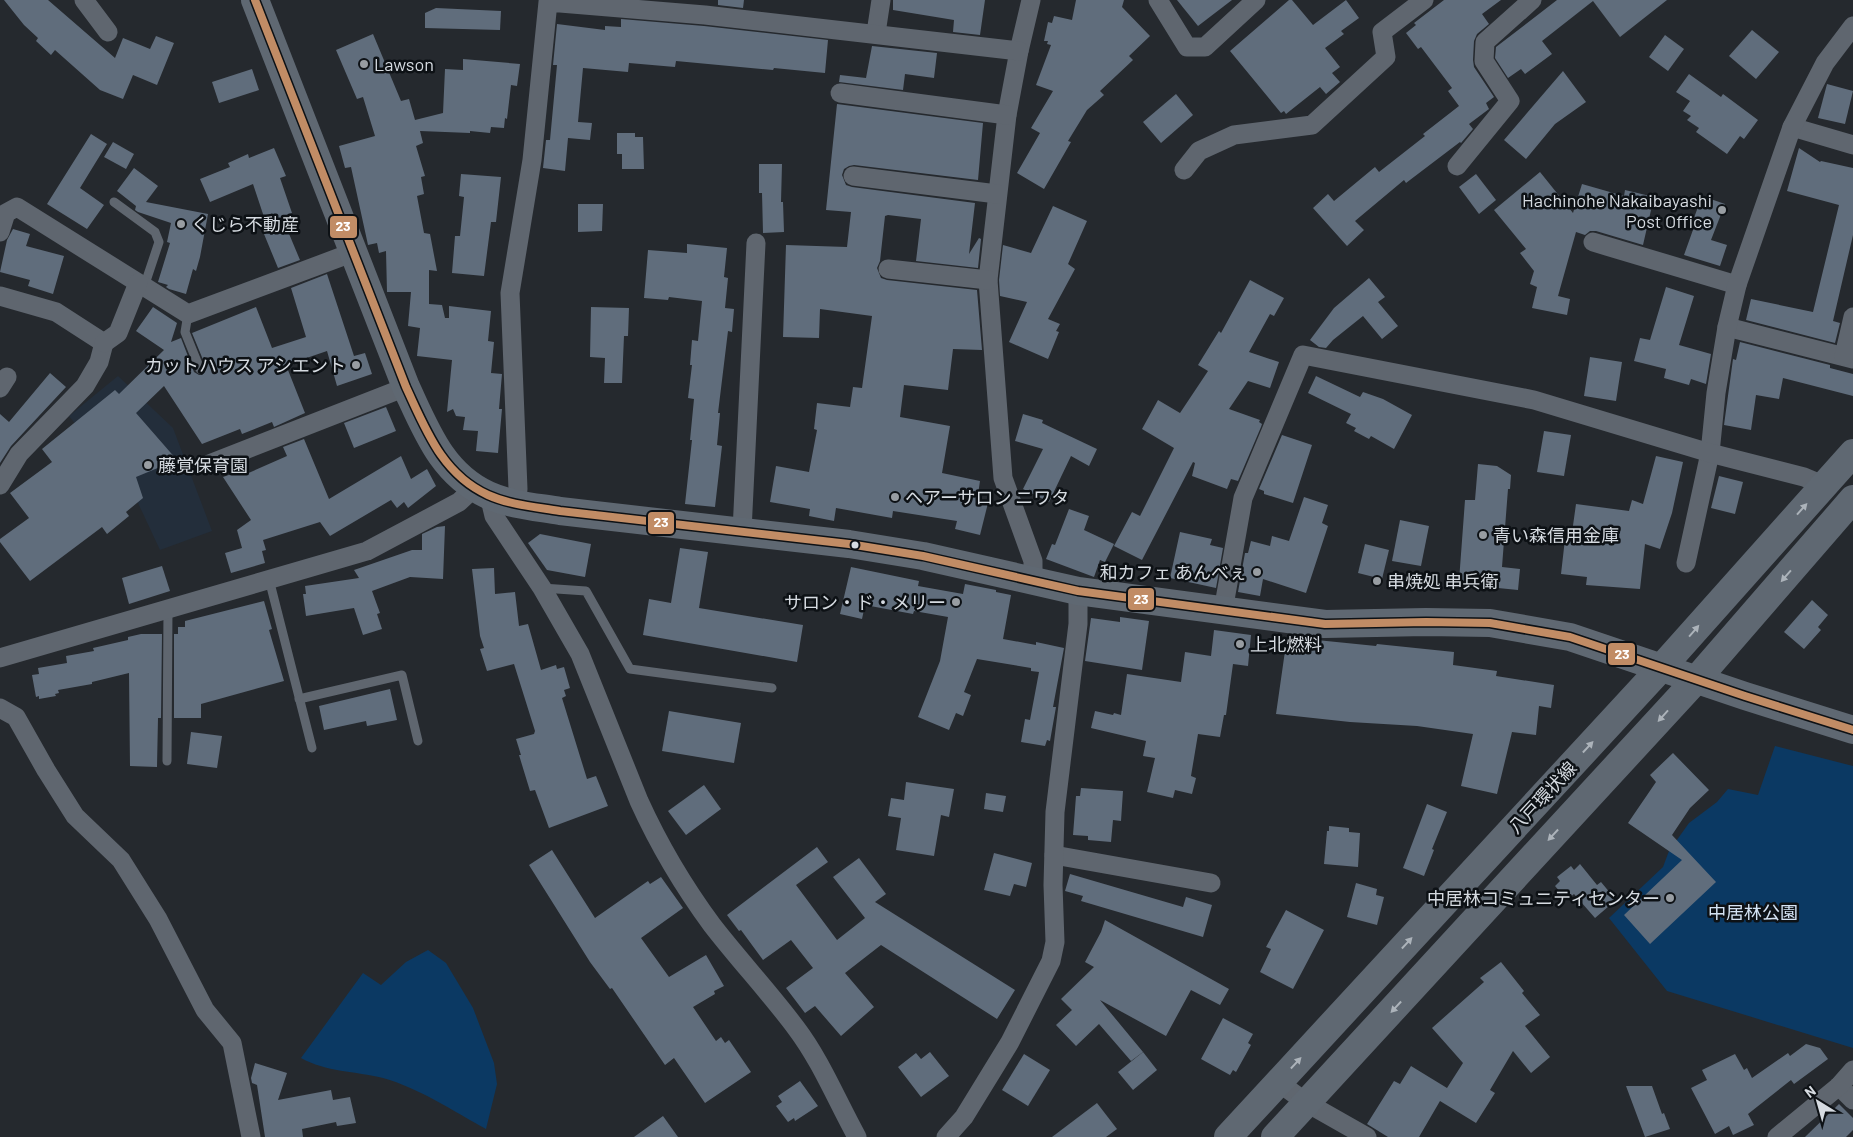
<svg xmlns="http://www.w3.org/2000/svg" width="1853" height="1137" viewBox="0 0 1853 1137" font-family="Barlow,'Noto Sans JP',sans-serif">
  <rect width="100%" height="100%" fill="#25292e"/>
  <!-- built -->
  <polygon fill="#232e3b" points="118,376 173,428 212,531 160,550 138,503 69,416"/>
  <!-- green -->
  <g fill="#0b3963">
    <polygon points="1775,746 1853,766 1853,1048 1667,991 1609,918 1663,867 1669,851 1689,823 1717,802 1728,789 1758,795"/>
    <path d="M428,950L446,963L473,1008L494,1063L497,1084L486,1129C453,1111 419,1088 383,1078C355,1071 326,1072 301,1058L363,973L381,985L406,962Z"/>
  </g>
  <!-- building -->
  <g fill="#606d7c">
    <polygon points="4,0 48,0 115,58 123,38 150,49 156,36 174,43 157,85 133,75 123,99 100,90 55,50 51,55 36,41 38,38 24,25"/>
    <polygon points="718,0 744,0 743,8 718,5"/>
    <polygon points="893,0 985,0 980,35 953,32 954,20 893,10"/>
    <polygon points="1076,0 1124,0 1122,7 1150,36 1129,56 1133,60 1100,91 1104,95 1087,110 1068,141 1071,142 1044,189 1017,173 1040,133 1031,128 1053,91 1036,85 1051,45 1047,44 1048,41 1044,41 1048,22 1052,23 1054,16 1072,20"/>
    <polygon points="1177,0 1232,0 1198,26"/>
    <polygon points="1289,0 1292,0 1313,25 1346,0 1359,18 1341,31 1344,34 1325,48 1340,67 1332,73 1340,82 1326,94 1320,87 1286,114 1284,111 1281,113 1230,51"/>
    <polygon points="1444,0 1501,0 1482,14 1489,24 1477,34 1474,41 1473,60 1474,67 1494,97 1486,103 1489,109 1469,124 1473,129 1461,143 1460,142 1406,183 1404,180 1355,221 1364,230 1347,246 1313,208 1328,194 1334,201 1375,167 1379,172 1425,136 1423,134 1459,106 1448,91 1452,88 1421,47 1418,49 1406,33 1416,25 1414,23"/>
    <polygon points="1557,0 1667,0 1620,37 1593,1 1542,41 1552,54 1525,74 1521,69 1508,78 1495,58 1496,47"/>
    <polygon points="436,8 501,11 500,30 425,28 425,13"/>
    <polygon points="621,19 704,26 828,40 825,73 774,68 773,70 676,61 675,67 629,63 628,72 583,68 578,122 592,123 590,140 568,138 565,171 543,168 546,140 550,140 557,65 553,65 557,24 605,30 605,26 621,27"/>
    <polygon points="1752,30 1779,52 1756,79 1729,56"/>
    <polygon points="373,34 401,101 409,99 415,120 443,113 445,69 463,70 463,59 520,64 517,86 511,85 507,119 505,118 504,128 491,127 490,133 470,131 470,133 420,131 423,143 416,146 425,176 421,177 424,194 417,196 424,233 430,234 437,271 429,270 429,304 442,305 445,318 449,318 449,306 491,311 488,341 494,342 491,373 502,374 499,409 502,409 498,453 476,451 478,431 463,430 465,417 456,416 453,409 447,412 452,360 417,356 420,328 408,326 411,292 387,292 386,251 379,253 377,243 368,245 351,167 345,168 339,146 375,136 363,97 357,99 336,50"/>
    <polygon points="1665,35 1684,49 1668,71 1649,57"/>
    <polygon points="872,46 937,53 934,78 905,74 903,90 839,82 840,75 866,78"/>
    <polygon points="252,69 259,90 219,103 212,82"/>
    <polygon points="1563,71 1586,102 1555,124 1526,159 1504,140"/>
    <polygon points="1689,74 1721,97 1723,94 1758,120 1744,139 1740,136 1727,154 1696,132 1699,128 1687,120 1691,116 1683,111 1690,101 1676,92"/>
    <polygon points="1827,84 1853,91 1845,124 1818,118"/>
    <polygon points="1176,94 1193,115 1161,143 1143,122"/>
    <polygon points="837,104 983,123 978,180 854,165 849,166 844,169 842,175 846,185 852,187 975,203 969,254 979,238 981,239 978,268 916,261 921,219 888,215 885,216 880,261 877,268 881,278 887,280 977,290 982,350 953,349 948,390 904,385 900,417 950,426 942,473 980,481 977,501 988,503 980,535 955,529 957,521 893,511 892,518 836,508 834,521 809,516 810,509 770,502 776,466 809,472 817,430 814,429 817,403 850,407 853,387 862,388 872,316 820,309 819,338 783,337 786,245 847,247 851,212 826,210"/>
    <polygon points="617,133 635,133 635,137 643,137 644,169 622,169 622,154 617,154"/>
    <polygon points="91,134 107,144 80,188 104,205 87,229 47,204"/>
    <polygon points="113,142 134,154 126,169 104,157"/>
    <polygon points="274,148 286,176 280,178 292,213 282,217 300,260 278,268 264,234 269,232 253,184 210,202 200,179 230,167 228,163 248,154 249,158"/>
    <polygon points="1799,148 1820,162 1821,161 1853,168 1853,235 1833,321 1840,323 1835,343 1746,320 1751,299 1813,312 1839,205 1787,191"/>
    <polygon points="759,164 782,164 781,202 783,202 784,232 763,233 762,193 759,193"/>
    <polygon points="134,168 158,186 146,202 208,214 200,257 196,271 193,269 186,294 169,289 166,287 168,285 158,282 170,243 167,242 171,223 138,212 135,210 136,206 117,191"/>
    <polygon points="1540,172 1573,213 1582,184 1624,196 1625,190 1654,197 1643,245 1596,231 1590,231 1585,235 1576,232 1558,296 1570,299 1567,315 1532,308 1537,287 1530,284 1534,271 1520,253 1526,249 1494,210"/>
    <polygon points="461,174 501,177 496,222 491,222 484,276 452,273 455,236 460,236 464,197 459,196"/>
    <polygon points="1476,174 1496,200 1479,214 1459,187"/>
    <polygon points="1702,196 1725,204 1711,240 1727,245 1720,266 1684,255 1694,227 1691,226"/>
    <polygon points="578,204 603,204 602,231 578,232"/>
    <polygon points="1053,206 1087,221 1068,264 1075,269 1048,319 1060,324 1056,331 1059,332 1048,359 1009,342 1027,302 1000,296 999,280 1003,245 1031,253"/>
    <polygon points="13,229 30,234 26,246 64,256 53,294 28,286 30,280 0,272 7,240"/>
    <polygon points="687,244 727,248 724,277 728,278 725,308 734,309 732,332 728,331 718,413 720,413 717,445 722,446 715,507 685,504 692,440 690,440 694,399 688,398 692,365 690,365 692,340 698,341 702,301 669,297 668,300 644,298 648,250 687,253"/>
    <polygon points="327,274 354,356 365,353 372,374 337,386 327,351 286,365 305,413 274,427 272,422 242,434 240,429 202,444 164,386 136,413 177,460 136,477 143,498 126,512 129,516 107,534 102,527 30,581 0,542 0,539 29,518 10,493 52,462 42,449 115,390 119,394 164,350 136,331 153,307 177,323 171,342 181,338 194,372 199,375 202,375 205,372 206,367 192,333 256,307 272,348 306,337 291,288"/>
    <polygon points="1369,278 1385,297 1378,302 1398,326 1382,339 1363,316 1333,340 1326,348 1319,347 1310,340 1334,308"/>
    <polygon points="1250,280 1284,298 1274,316 1270,314 1249,352 1279,362 1270,388 1248,381 1229,409 1260,420 1259,422 1262,424 1261,427 1238,481 1231,479 1227,489 1192,476 1195,463 1193,462 1142,560 1114,546 1132,512 1140,516 1174,448 1142,429 1158,400 1180,413 1208,371 1198,365 1219,331 1221,333"/>
    <polygon points="1666,287 1694,296 1679,345 1711,354 1706,384 1691,379 1689,385 1664,378 1666,369 1634,361 1640,338 1650,340"/>
    <polygon points="591,307 629,308 628,336 624,336 622,383 604,383 605,358 590,357"/>
    <polygon points="1740,342 1830,365 1830,368 1853,374 1853,396 1783,378 1779,399 1756,395 1751,430 1724,425 1733,359 1736,360"/>
    <polygon points="1590,357 1622,362 1616,401 1584,396"/>
    <polygon points="50,373 66,387 11,446 0,463 0,414 9,422"/>
    <polygon points="1316,376 1360,397 1363,392 1383,399 1412,415 1394,449 1371,436 1369,439 1354,431 1356,428 1346,423 1351,414 1308,393"/>
    <polygon points="386,407 396,431 354,448 344,423"/>
    <polygon points="1023,414 1043,420 1042,423 1097,449 1089,466 1071,456 1049,502 1023,489 1043,449 1015,441"/>
    <polygon points="1544,431 1571,435 1564,476 1537,472"/>
    <polygon points="1282,435 1312,445 1293,503 1264,494 1264,491 1259,489"/>
    <polygon points="304,439 329,499 401,456 411,479 427,469 436,486 408,508 404,502 397,508 391,500 330,536 320,522 263,540 266,550 262,551 265,563 231,573 225,553 242,548 237,530 251,520 223,477 243,470 244,475 287,456 283,447"/>
    <polygon points="1656,456 1683,462 1672,513 1660,549 1645,544 1640,589 1586,585 1587,577 1561,574 1565,539 1571,540 1576,504 1629,511 1632,500 1643,504"/>
    <polygon points="1478,464 1497,466 1511,475 1510,489 1508,489 1502,567 1520,569 1518,590 1498,588 1498,583 1459,581 1465,500 1475,500"/>
    <polygon points="1719,476 1743,482 1735,514 1711,508"/>
    <polygon points="1304,497 1328,505 1322,523 1328,526 1306,593 1263,579 1260,596 1238,592 1245,553 1248,553 1251,541 1270,546 1272,536 1289,541"/>
    <polygon points="1069,509 1089,516 1084,530 1114,544 1105,562 1100,560 1094,577 1046,559 1052,544 1055,545"/>
    <polygon points="1400,520 1429,526 1421,566 1392,561"/>
    <polygon points="445,526 443,579 410,577 372,591 380,613 377,614 382,629 363,635 354,608 306,616 303,594 306,594 305,586 359,578 354,570 412,550 422,550 422,534 437,527"/>
    <polygon points="1180,532 1212,539 1210,545 1223,548 1216,588 1170,578"/>
    <polygon points="540,534 591,544 585,577 547,570 528,543"/>
    <polygon points="1365,544 1389,550 1382,579 1358,573"/>
    <polygon points="680,548 708,552 699,608 803,625 797,662 643,635 649,599 671,603"/>
    <polygon points="162,566 170,591 129,604 122,578"/>
    <polygon points="851,567 919,581 918,586 963,594 965,584 996,590 996,592 1011,595 1003,639 1036,645 1036,642 1064,648 1053,707 1056,707 1050,741 1047,740 1045,746 1021,742 1025,719 1030,720 1039,672 1031,671 1031,668 977,659 964,692 971,695 963,716 956,713 949,730 918,717 940,661 948,617 914,611 913,614 865,605 862,619 840,614"/>
    <polygon points="494,568 495,594 515,592 519,626 528,624 541,670 556,665 557,669 564,667 570,688 564,690 566,696 562,698 587,779 596,776 608,806 549,828 535,790 530,791 519,755 521,755 516,739 534,734 535,731 514,664 487,671 480,649 484,648 480,636 472,569"/>
    <polygon points="1812,600 1828,615 1818,627 1821,630 1804,649 1784,632"/>
    <polygon points="264,601 272,629 269,630 284,681 201,704 201,718 174,718 174,634 178,634 178,627 185,627 185,621"/>
    <polygon points="1120,617 1149,621 1142,670 1085,661 1091,618 1120,622"/>
    <polygon points="1214,630 1251,635 1248,666 1233,664 1226,715 1224,715 1220,737 1198,734 1191,776 1196,778 1192,794 1175,790 1173,798 1147,792 1155,758 1143,756 1146,741 1091,728 1095,711 1113,715 1114,713 1121,715 1127,674 1181,682 1185,652 1211,656"/>
    <polygon points="141,634 162,634 161,718 158,718 157,767 130,766 129,673 92,682 92,684 58,690 59,693 55,694 56,696 39,699 39,696 36,697 32,675 39,674 38,668 67,663 66,656 94,651 93,648 128,640 128,637"/>
    <polygon points="1287,637 1376,646 1377,644 1454,652 1453,665 1497,671 1496,676 1554,685 1551,708 1539,706 1536,735 1512,732 1497,794 1461,786 1473,734 1417,726 1350,722 1276,714"/>
    <polygon points="390,689 397,720 367,726 366,721 324,730 319,706"/>
    <polygon points="669,711 741,723 734,763 662,751"/>
    <polygon points="191,732 222,736 217,768 187,764"/>
    <polygon points="1673,753 1709,790 1690,808 1672,835 1716,882 1650,944 1624,915 1682,860 1628,823 1656,782 1650,775"/>
    <polygon points="906,782 954,789 949,817 941,815 934,856 896,850 901,818 888,816 891,798 904,800"/>
    <polygon points="704,785 721,809 686,835 668,811"/>
    <polygon points="1081,788 1123,791 1121,821 1113,820 1111,842 1088,840 1088,836 1073,835 1076,796 1080,796"/>
    <polygon points="986,793 1006,796 1003,812 984,809"/>
    <polygon points="1427,804 1447,812 1432,849 1434,850 1424,876 1403,868"/>
    <polygon points="1329,826 1349,828 1349,832 1360,833 1358,867 1324,864 1327,831 1329,831"/>
    <polygon points="817,847 828,862 796,885 837,940 865,918 833,877 859,858 886,894 875,902 1015,990 997,1019 881,945 845,973 874,1007 841,1036 815,1006 805,1013 786,988 813,968 791,940 763,960 741,930 739,931 727,915"/>
    <polygon points="552,850 595,918 648,881 650,884 661,877 683,908 641,938 669,977 706,955 724,986 714,991 715,994 693,1007 716,1041 721,1037 725,1043 729,1040 751,1072 705,1103 674,1058 665,1065 612,988 610,989 590,962 529,865"/>
    <polygon points="994,853 1032,863 1026,887 1014,884 1010,896 984,890"/>
    <polygon points="1580,864 1597,885 1601,882 1616,900 1595,918 1574,894 1567,900 1555,886 1560,881 1557,877 1571,866 1574,870"/>
    <polygon points="1070,874 1183,907 1186,897 1212,905 1203,937 1081,901 1083,896 1065,891"/>
    <polygon points="1356,883 1377,889 1376,895 1384,897 1377,925 1347,917"/>
    <polygon points="1286,910 1324,930 1293,989 1260,972 1271,949 1266,947"/>
    <polygon points="1105,920 1229,989 1220,1005 1191,990 1166,1036 1100,1000 1143,1052 1131,1061 1099,1024 1076,1046 1056,1025 1072,1010 1061,999 1094,967 1085,962 1101,932"/>
    <polygon points="1501,962 1524,991 1522,993 1540,1015 1525,1026 1550,1057 1531,1073 1513,1051 1490,1090 1495,1093 1476,1123 1440,1101 1419,1137 1388,1137 1367,1124 1394,1081 1400,1084 1411,1066 1447,1088 1463,1063 1432,1028 1484,982 1480,978"/>
    <polygon points="1223,1018 1253,1034 1248,1043 1251,1045 1236,1072 1233,1070 1230,1075 1201,1059"/>
    <polygon points="1806,1044 1820,1048 1828,1059 1794,1084 1791,1080 1748,1114 1754,1125 1733,1135 1729,1126 1715,1134 1691,1088 1707,1080 1702,1070 1735,1054 1744,1070 1747,1068 1752,1078 1788,1053 1790,1056"/>
    <polygon points="930,1052 949,1076 921,1097 898,1067 916,1053 921,1059"/>
    <polygon points="1143,1052 1157,1070 1133,1090 1118,1072"/>
    <polygon points="1024,1054 1050,1070 1028,1106 1002,1090"/>
    <polygon points="255,1063 287,1073 278,1100 331,1090 333,1100 350,1097 356,1123 337,1126 336,1122 302,1129 303,1137 265,1137 257,1085 252,1083 251,1078"/>
    <polygon points="800,1081 818,1106 795,1121 794,1118 788,1122 776,1106 782,1102 778,1096"/>
    <polygon points="1626,1086 1652,1086 1662,1114 1664,1113 1670,1129 1645,1137"/>
    <polygon points="1097,1103 1117,1129 1106,1137 1052,1137"/>
    <polygon points="1839,1104 1853,1118 1853,1130 1846,1137 1805,1137"/>
    <polygon points="663,1116 678,1137 634,1137"/>
  </g>
  <g fill="none" stroke-linecap="round" stroke-linejoin="round">
    <!-- lane -->
    <g stroke="#5f666f" stroke-width="9">
      <polyline points="114,202 155,232 159,242 144,287"/>
      <polyline points="188,314 185,332 200,369"/>
      <polyline points="269,579 312,748"/>
      <polyline points="542,588 586,591 630,669 772,688"/>
      <polyline points="299,699 402,675 418,741"/>
      <polyline points="167,761 168,609"/>
    </g>
    <!-- street -->
    <g stroke="#5f666f" stroke-width="19">
      <polyline points="84,0 108,32"/>
      <polyline points="1031,0 1019,51 1007,115 988,280 1003,478 1033,561 1033,581"/>
      <polyline points="1158,0 1187,47 1205,47 1256,0"/>
      <polyline points="876,33 881,0"/>
      <polyline points="840,93 1007,115"/>
      <polyline points="1792,127 1853,145"/>
      <polyline points="1457,166 1510,101 1484,61 1485,42 1532,0"/>
      <polyline points="1184,170 1199,151 1234,135 1312,125 1386,57 1382,32 1424,0"/>
      <polyline points="853,176 997,194"/>
      <polyline points="0,232 6,213 17,207 188,314 354,252"/>
      <polyline points="1593,242 1737,285"/>
      <polyline points="888,269 988,280"/>
      <polyline points="0,296 56,312 104,343 99,362 85,386 19,454 0,485"/>
      <polyline points="1727,327 1853,359"/>
      <polyline points="104,343 118,333 138,283"/>
      <polyline points="1844,356 1853,317"/>
      <polyline points="0,388 7,377"/>
      <polyline points="209,464 406,387"/>
      <path d="M489,495L494,516L542,588L580,654L639,801C659,845 684,887 712,925C739,960 770,993 796,1028C821,1061 837,1101 857,1137"/>
      <polyline points="516,503 518,489 510,293 532,160 548,2 705,15 1019,51"/>
      <polyline points="742,531 756,243"/>
      <polyline points="1686,563 1710,453 1716,393 1727,327 1737,285 1792,127 1825,63 1853,26"/>
      <polyline points="1223,611 1243,498 1303,355 1534,400 1710,453 1804,477 1823,485"/>
      <polyline points="0,658 367,551 459,502 475,487"/>
      <polyline points="0,708 16,717 46,770 75,816 121,860 158,919 205,1010 232,1043 251,1137"/>
      <polyline points="1054,855 1211,883"/>
      <polyline points="1278,1082 1307,1103 1367,1137"/>
      <polyline points="1839,1086 1853,1100"/>
      <polyline points="946,1137 964,1117 1010,1042 1051,961 1055,942 1053,885 1055,812 1078,624 1078,591"/>
      <polyline points="1777,1137 1839,1086 1853,1070"/>
    </g>
    <!-- primary -->
    <g stroke="#5f6872" stroke-width="28">
      <path d="M255,0L406,387C426,430 442,474 488,495C510,505 537,507 560,511L849,544L923,556L1078,591L1325,624L1426,622L1490,623L1570,637L1745,696L1853,730"/>
      <polyline points="1228,1137 1662,667 1853,453"/>
      <polyline points="1275,1137 1696,680 1853,499"/>
    </g>
    <!-- bus-1 casing -->
    <g stroke="#0d1115" stroke-width="11">
      <path id="bus-1" d="M255,0L406,387C426,430 442,474 488,495C510,505 537,507 560,511L849,544L923,556L1078,591L1325,624L1426,622L1490,623L1570,637L1745,696L1853,730"/>
    </g>
    <!-- bus-1 -->
    <use href="#bus-1" stroke="#c18c65" stroke-width="8"/>
  </g>
  <!-- one-way arrows -->
  <defs><path id="oneway-solid" d="M-6-.8H1V-3.2L6.5 0L1 3.2V.8H-6Z" transform="scale(1.25)"/></defs>
  <g fill="#acb3ba">
    <use href="#oneway-solid" transform="translate(1802 509) rotate(-48)"/>
    <use href="#oneway-solid" transform="translate(1786 576) rotate(131)"/>
    <use href="#oneway-solid" transform="translate(1694 631) rotate(-49)"/>
    <use href="#oneway-solid" transform="translate(1663 716) rotate(132)"/>
    <use href="#oneway-solid" transform="translate(1588 747) rotate(-47)"/>
    <use href="#oneway-solid" transform="translate(1553 835) rotate(133)"/>
    <use href="#oneway-solid" transform="translate(1407 943) rotate(-47)"/>
    <use href="#oneway-solid" transform="translate(1396 1007) rotate(133)"/>
    <use href="#oneway-solid" transform="translate(1296 1063) rotate(-47)"/>
  </g>
  <!-- markers -->
  <g fill="#989da2" stroke="#0d1115" stroke-width="2">
    <circle cx="364" cy="64" r="5"/>
    <circle cx="1722" cy="210" r="5"/>
    <circle cx="181" cy="224" r="5"/>
    <circle cx="356" cy="365" r="5"/>
    <circle cx="148" cy="465" r="5"/>
    <circle cx="895" cy="497" r="5"/>
    <circle cx="1483" cy="535" r="5"/>
    <circle cx="1257" cy="572" r="5"/>
    <circle cx="1377" cy="581" r="5"/>
    <circle cx="956" cy="602" r="5"/>
    <circle cx="1240" cy="644" r="5"/>
    <circle cx="1670" cy="898" r="5"/>
  </g>
  <circle fill="#d6dbe1" stroke="#0d1115" stroke-width="2" cx="855" cy="545" r="4.5"/>
  <g text-anchor="middle" dominant-baseline="central" stroke-width="5" stroke-linejoin="round" paint-order="stroke">
    <!-- poi labels -->
    <g font-size="18" fill="#d6dbe1" stroke="#0d1115" text-anchor="start">
      <text x="374" y="64">Lawson</text>
      <text x="1712" y="200" text-anchor="end">Hachinohe Nakaibayashi<tspan x="1712" dy="21">Post Office</tspan></text>
      <text x="191" y="224">くじら不動産</text>
      <text x="346" y="365" text-anchor="end">カットハウス アシエント</text>
      <text x="158" y="465">藤覚保育園</text>
      <text x="905" y="497">ヘアーサロン ニワタ</text>
      <text x="1493" y="535">青い森信用金庫</text>
      <text x="1247" y="572" text-anchor="end">和カフェ あんべぇ</text>
      <text x="1387" y="581">串焼処 串兵衛</text>
      <text x="946" y="602" text-anchor="end">サロン・ド・メリー</text>
      <text x="1250" y="644">上北燃料</text>
      <text x="1660" y="898" text-anchor="end">中居林コミュニティセンター</text>
    </g>
    <!-- street labels -->
    <g font-size="18" fill="#d6dbe1" stroke="#0d1115">
      <text transform="translate(1542 797) rotate(-47)">八戸環状線</text>
    </g>
    <!-- park labels -->
    <g font-size="18" fill="#d4e3f4" stroke="#0d1115">
      <text x="1753" y="912">中居林公園</text>
    </g>
  </g>
  <g stroke="#0d1115" stroke-width="2">
    <rect x="329" y="215" width="29" height="24" rx="5" fill="#c18c65"/>
    <rect x="647" y="511" width="28" height="24" rx="5" fill="#c18c65"/>
    <rect x="1127" y="587" width="28" height="24" rx="5" fill="#c18c65"/>
    <rect x="1607" y="642" width="29" height="24" rx="5" fill="#c18c65"/>
  </g>
  <g font-size="14" text-anchor="middle" font-weight="bold" fill="#fff">
    <text x="343" y="231">23</text>
    <text x="661" y="527">23</text>
    <text x="1141" y="604">23</text>
    <text x="1622" y="659">23</text>
  </g>
  <!-- north arrow -->
  <g transform="translate(1818 1102) rotate(323)" stroke="#0d1115" stroke-width="4" paint-order="stroke">
  <path d="M0-4L9 19L0 12L-9 19Z" fill="#d6dbe1"/>
  <text y="-8" font-size="14" font-weight="bold" text-anchor="middle" fill="#d6dbe1">N</text>
  </g>
</svg>
